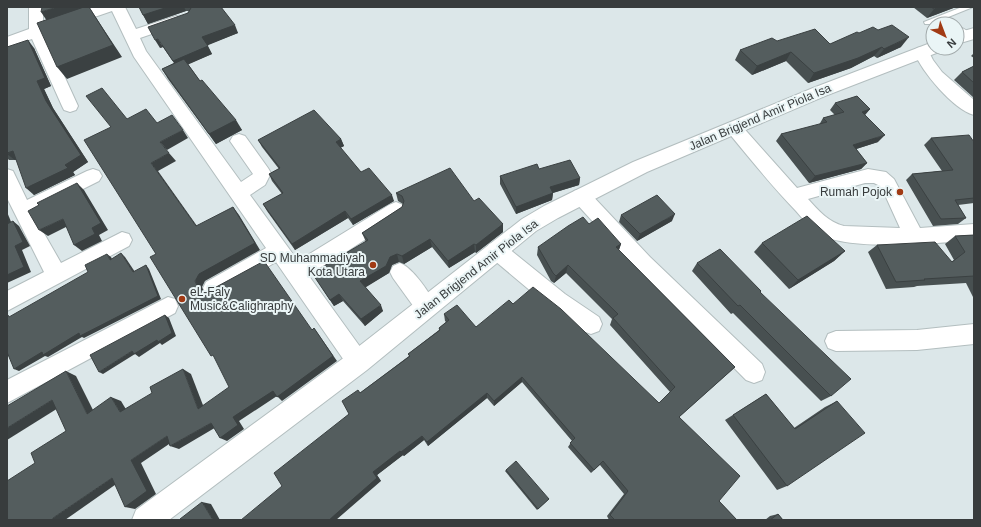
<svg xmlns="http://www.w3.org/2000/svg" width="981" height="527" viewBox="0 0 981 527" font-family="Helvetica,sans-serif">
  <rect width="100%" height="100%" fill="#dce7e9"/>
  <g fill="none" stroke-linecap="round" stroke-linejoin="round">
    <!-- service casing -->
    <g stroke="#b3bebf" stroke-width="2">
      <g id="service">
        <polygon points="962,7 973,7 931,24 925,24 924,22"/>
        <polygon points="957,25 971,33 971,37 965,37 957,31"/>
      </g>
    </g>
    <!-- minor casing -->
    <g stroke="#b3bebf" stroke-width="2">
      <g id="minor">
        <polygon points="29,7 43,7 43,24 94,7 125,7 136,29 176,16 181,18 183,21 181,24 140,38 146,51 241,182 253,174 230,141 233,136 239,134 245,136 268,168 271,173 265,185 250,195 298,261 389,205 396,202 403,205 405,210 403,215 309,276 366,355 369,362 366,369 358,373 350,369 276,262 220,294 213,297 206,294 203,288 206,282 266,248 134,57 112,11 45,34 78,106 76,110 70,112 64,110 62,106 32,39 7,47 7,37 29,29"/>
        <path d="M922,47L927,48L933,60L942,72L974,100V115C953,109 922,72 914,52L917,48Z"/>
        <path d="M734,122L740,124L797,188L868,169L886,172L894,179L920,228L974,224V240C940,243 841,253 815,231C808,225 802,218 796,211C772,186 750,159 728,132L725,128L728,124ZM865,183H874L878,185L885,195L900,228L844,226C828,222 819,211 808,199Z"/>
        <polygon points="7,169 13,171 27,200 87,171 93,169 99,171 102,176 99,181 33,214 61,263 122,232 129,234 132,240 129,246 7,311 7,291 44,272 7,198"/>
        <polygon points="581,189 588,191 650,257 762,364 765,372 762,380 754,383 746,380 636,269 574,201 572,196 574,191"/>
        <polygon points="496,242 503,244 565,294 599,317 602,324 599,331 591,334 583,331 551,308 489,256 486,250 489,244"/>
        <path d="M400,263C413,268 431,294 436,307L433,314L426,316L419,314L393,278L390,272L393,266Z"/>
        <polygon points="168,297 175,299 178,306 175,313 7,403 7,380"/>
        <polygon points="974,324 974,344 917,350 836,351 828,348 825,341 828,334 836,331 917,330"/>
      </g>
    </g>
    <!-- primary casing -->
    <g stroke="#b3bebf" stroke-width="2">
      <g id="primary">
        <polygon points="974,28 974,39 957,44 957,33"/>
        <polygon points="933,42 933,48 941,48 939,52 825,96 647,172 558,218 536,231 367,370 169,520 132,520 136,510 349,354 522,219 544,206 633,162 813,88"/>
      </g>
    </g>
    <!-- service -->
    <use href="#service" fill="#fff" fill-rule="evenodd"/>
    <!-- minor -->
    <use href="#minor" fill="#fff" fill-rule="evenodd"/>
    <!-- primary -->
    <use href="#primary" fill="#fff" fill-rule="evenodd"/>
  </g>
  <!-- wall -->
  <g fill="#485051">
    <polygon points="139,7 221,7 238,33 207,45 212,54 188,64 200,81 242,130 216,144 168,79 162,69 174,63 163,47 160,48 189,11 186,11 148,24"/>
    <polygon points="913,7 956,7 927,18"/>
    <polygon points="859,33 901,47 877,58 874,56 851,68 808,83 786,61 752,75 735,60 740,50 777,41 830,44"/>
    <polygon points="7,47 34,48 51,86 44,89 53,108 88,162 73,172 75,175 34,195 17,160 9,160 7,158"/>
    <polygon points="974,53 974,58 971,56"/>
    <polygon points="974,66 974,98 954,80 962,72"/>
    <polygon points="835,103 870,109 865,115 878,142 856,149 867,163 861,169 809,183 776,141 781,134 819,125 823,118 835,115 830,110"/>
    <polygon points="931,138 974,142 974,203 958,205 966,218 958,224 933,226 906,180 912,174 942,171 924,145"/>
    <polygon points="341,139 344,146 340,148 361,172 394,201 353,225 348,218 295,250 267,211 263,204 282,194 272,181 269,174 279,169 262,147 258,140"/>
    <polygon points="500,176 580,178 579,185 553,193 552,200 516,214 500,184"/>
    <polygon points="396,193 474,201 503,224 503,232 476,253 475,252 449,268 432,247 404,264 399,262 392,265 389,273 365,287 383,311 365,326 343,301 334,306 312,273 366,242 362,233 402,207 403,204 398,201"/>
    <polygon points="621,215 672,221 637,241 619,222"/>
    <polygon points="589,224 621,244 619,250 735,367 679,417 719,501 737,520 609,520 607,516 624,494 600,465 591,473 568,447 572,441 522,382 494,406 487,398 428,446 424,440 404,456 403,455 377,475 381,481 282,486 349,414 360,393 409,356 408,354 439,330 439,328 446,322 445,321 444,314 476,327 513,304 659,403 670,392 610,325 612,319 566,273 554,283 551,281 537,255 538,247"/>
    <polygon points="974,235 974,299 966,283 917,286 914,287 886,289 868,252 877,245 951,262 954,260 945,244 955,236"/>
    <polygon points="762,243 845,251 834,261 789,289 754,252"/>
    <polygon points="697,263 760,292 831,396 821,401 733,313 731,314 692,271"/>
    <polygon points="766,394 794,428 825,407 837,401 787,486 777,490 725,420"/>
    <polygon points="506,470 549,499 537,510 505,471"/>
    <polygon points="778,514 783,520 765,520 770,516"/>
  </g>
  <!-- shaded-wall -->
  <g fill="#3b4142">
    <polygon points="57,7 89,7 122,57 67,79 57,67 47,21 41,12"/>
    <polygon points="168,7 184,7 186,11 148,24 143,15"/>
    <polygon points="940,7 956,7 927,18 934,9"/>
    <polygon points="235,25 238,33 206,46 202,37"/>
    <polygon points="909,37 901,47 877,58 884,49"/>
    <polygon points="158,39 163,47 160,48 155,40"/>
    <polygon points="28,40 34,48 51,86 44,89 53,108 88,162 73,172 75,175 34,195 26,188 65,165 46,101 37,81"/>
    <polygon points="208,46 212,54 178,69 173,61"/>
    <polygon points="882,47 874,56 851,68 808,83 814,73"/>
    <polygon points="791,52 786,61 752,75 757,66"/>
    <polygon points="870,109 864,116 862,112"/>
    <polygon points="236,120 242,130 216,144 209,134"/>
    <polygon points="183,130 188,138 167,150 160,142"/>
    <polygon points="885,135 878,142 847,152 853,145"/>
    <polygon points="341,139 344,146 338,149 336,142"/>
    <polygon points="13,151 21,158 15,160 7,154"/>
    <polygon points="169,153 176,161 158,171 202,233 196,226 151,163"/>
    <polygon points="867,163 861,169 809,183 815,176"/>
    <polygon points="580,178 579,185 549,194 550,187"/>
    <polygon points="77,183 84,190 108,230 99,235 102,241 82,251 74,245 92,228"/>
    <polygon points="553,193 552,200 516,214 516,207"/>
    <polygon points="392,195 394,201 353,225 351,219"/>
    <polygon points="233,207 239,215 260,250 205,281 202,287 205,295 198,288 195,281"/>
    <polygon points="345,211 348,218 295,250 292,244"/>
    <polygon points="7,212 14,229 7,224"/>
    <polygon points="675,214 672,221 637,241 640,234"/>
    <polygon points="63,219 70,225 48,236 39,230"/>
    <polygon points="13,221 19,226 30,246 22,250 31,272 7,283 7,275 15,246"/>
    <polygon points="503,224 503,232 476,253 476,245"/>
    <polygon points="430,239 432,247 404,264 402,256"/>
    <polygon points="474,244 475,252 449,268 448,261"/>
    <polygon points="621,244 618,252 616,247"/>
    <polygon points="845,251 834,261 789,289 798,280"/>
    <polygon points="121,253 125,257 137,275 133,272"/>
    <polygon points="107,254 111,257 114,263 110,260"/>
    <polygon points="397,254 399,262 392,265 389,273 363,289 360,281 390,257"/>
    <polygon points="146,265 149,269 161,299 84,338 82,337 48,357 45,356 19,371 14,369"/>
    <polygon points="568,265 566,273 554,283 556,276"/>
    <polygon points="339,294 343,301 334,306 330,300"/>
    <polygon points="381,305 383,311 365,326 361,319"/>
    <polygon points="165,315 169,318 176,336 162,345 160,343 139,357 135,354 103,374 99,372 132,351"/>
    <polygon points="314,328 337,361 282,401 277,396 239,421 244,429 227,441 220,438 233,417"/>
    <polygon points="183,369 191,374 206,413 198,409"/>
    <polygon points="66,371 76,376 97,418 87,414"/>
    <polygon points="522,377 522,382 494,406 494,401"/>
    <polygon points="487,393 487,398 428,446 427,442"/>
    <polygon points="111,397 121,401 130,416 120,412"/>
    <polygon points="52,400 63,405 7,440 7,428"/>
    <polygon points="211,423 218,426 179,449 170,446"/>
    <polygon points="167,436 175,440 141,463 156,494 135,509 125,507 131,460"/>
    <polygon points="422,436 424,440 404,456 403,455 377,475 381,481 336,520 329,520 373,472 400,451"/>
    <polygon points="112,478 122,480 65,520 53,520 53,518"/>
    <polygon points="202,502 211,504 220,520 213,520"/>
  </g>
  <!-- building -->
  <g fill="#545d5e" stroke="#3b4142">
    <polygon points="42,7 57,7 41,12"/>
    <polygon points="84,7 89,7 113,45 57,67 37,23"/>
    <polygon points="139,7 168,7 143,15"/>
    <polygon points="190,7 221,7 235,25 202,37 208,46 173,61 158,39 155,40 148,27 188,13 191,8"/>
    <polygon points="931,7 940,7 934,9"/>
    <polygon points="892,25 909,37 884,49 882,47 858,58 814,73 791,52 757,66 740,50 772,38 777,41 815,29 830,44 857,32 859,33 873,27 878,30"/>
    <polygon points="28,40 45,78 37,81 46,101 81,155 65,165 68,168 26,188 13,151 7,153 7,47"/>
    <polygon points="184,59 200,81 202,80 236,120 209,134 162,69"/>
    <polygon points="974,66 974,83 962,72"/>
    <polygon points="102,88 127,119 146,109 157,123 172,115 183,130 160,142 169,153 151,163 196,226 233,207 255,243 199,274 195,281 198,288 207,292 264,261 312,330 314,328 333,356 277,397 273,391 233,417 238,425 220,438 211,423 170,446 167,436 131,460 147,491 125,507 112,478 53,518 53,520 7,520 7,481 35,463 31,453 66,431 52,400 7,428 7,406 66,371 87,414 111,397 120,412 152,393 150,387 183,369 198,409 229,387 213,355 211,356 150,257 156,254 84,140 111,127 86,96"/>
    <polygon points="857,96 870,109 862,112 885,135 853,145 867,163 815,176 781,134 827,122 823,118 844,112 835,103"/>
    <polygon points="314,110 341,139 336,142 361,172 369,168 392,195 351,219 345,211 292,244 263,204 283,193 269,174 280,168 258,140"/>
    <polygon points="969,135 974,142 974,198 955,200 966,218 941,219 912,174 953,170 931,138"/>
    <polygon points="570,160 580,178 550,187 553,193 516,207 500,176 537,164 539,169"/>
    <polygon points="450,168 474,201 479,198 503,224 476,245 474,244 448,261 430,239 402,256 397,254 390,257 386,266 360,281 381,305 361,319 339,294 330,300 312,273 368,240 362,233 402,207 404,201 402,196 396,193"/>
    <polygon points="77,183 101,223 92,228 95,234 74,245 63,219 39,230 28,211 39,205 37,203"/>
    <polygon points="657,195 675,214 640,234 621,215"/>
    <polygon points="807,216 845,251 798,280 762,243"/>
    <polygon points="583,217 589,224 598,218 621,244 616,247 735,367 679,417 740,476 719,501 737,520 615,520 610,515 628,491 603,461 594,470 570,443 575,438 522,377 494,401 487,393 427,442 422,436 401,452 400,451 373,472 377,478 329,520 241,520 282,486 274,473 349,414 342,401 358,390 360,393 410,356 408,354 440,330 439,328 449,320 444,314 457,305 476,327 509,300 513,304 533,287 561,309 659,403 675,387 613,318 618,314 568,265 556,276 553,273 538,247 568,226"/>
    <polygon points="13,221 23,242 15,246 24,267 7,275 7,224"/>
    <polygon points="974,235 974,276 924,279 925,280 896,282 877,245 935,242 952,262 965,252 955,236"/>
    <polygon points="720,249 761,291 760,292 851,379 831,396 740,305 738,306 697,263"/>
    <polygon points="121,253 133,272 146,265 158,296 80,336 79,333 43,355 42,352 14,369 7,352 7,316 8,315 9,317 88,272 85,265 107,254 110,260"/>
    <polygon points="165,315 172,333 158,342 157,340 134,354 132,351 99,372 90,355"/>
    <polygon points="766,394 795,429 837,401 865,433 787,486 733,415"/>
    <polygon points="516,461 549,499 538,509 506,470"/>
    <polygon points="202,502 213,520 180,520 180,519"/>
    <polygon points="778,514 783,520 770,520"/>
  </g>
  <!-- markers -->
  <g fill="#a13a14" stroke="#eaf5f6" stroke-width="1.5">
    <circle cx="900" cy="192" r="4"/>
    <circle cx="373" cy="265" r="4"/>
    <circle cx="182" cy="299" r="4"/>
  </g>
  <g text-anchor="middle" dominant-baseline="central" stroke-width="4" stroke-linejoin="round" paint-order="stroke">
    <!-- street labels -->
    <g font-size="12" fill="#383c3d" stroke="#eaf5f6">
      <text transform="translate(760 117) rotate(-23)">Jalan Brigjend Amir Piola Isa</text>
      <text transform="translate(476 269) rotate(-38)">Jalan Brigjend Amir Piola Isa</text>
    </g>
    <!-- poi labels -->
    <g font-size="12" fill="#383c3d" stroke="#eaf5f6" text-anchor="end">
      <text x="892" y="192">Rumah Pojok</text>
      <text x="365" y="258">SD Muhammadiyah<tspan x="365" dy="14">Kota Utara</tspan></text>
      <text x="190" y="292" text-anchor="start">eL-Faly<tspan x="190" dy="14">Music&amp;Calighraphy</tspan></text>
    </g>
  </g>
  <!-- border -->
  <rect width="981" height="527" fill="none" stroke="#383c3d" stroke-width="16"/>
  <!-- north arrow -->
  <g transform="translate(945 36) rotate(138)"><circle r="19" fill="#eaf5f6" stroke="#a3abac"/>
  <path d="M0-3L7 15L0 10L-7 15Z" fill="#a13a14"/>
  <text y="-6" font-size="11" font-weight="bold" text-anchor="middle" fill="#383c3d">N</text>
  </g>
</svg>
